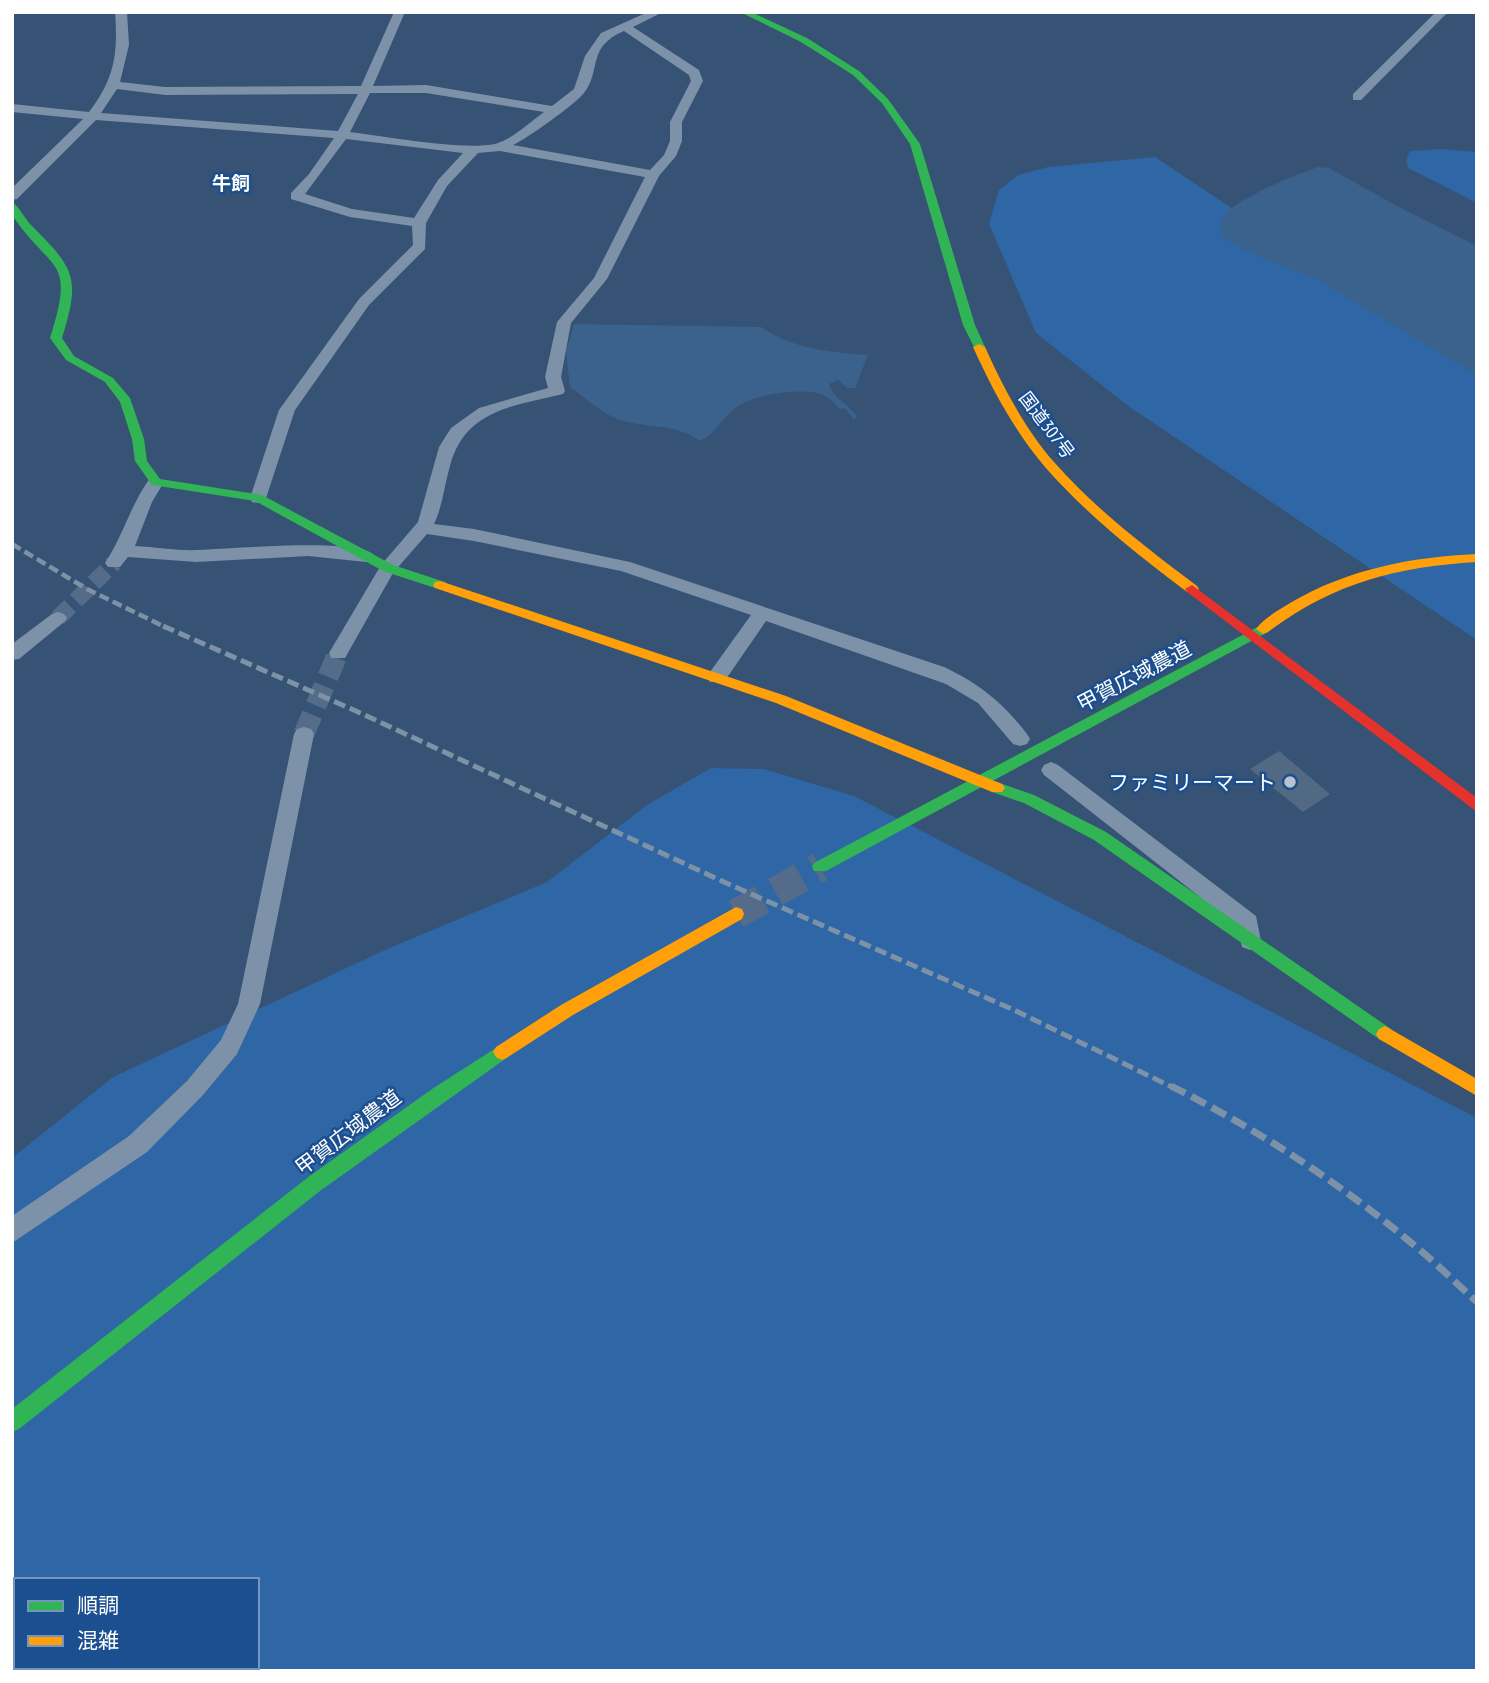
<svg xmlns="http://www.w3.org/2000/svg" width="1489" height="1683" viewBox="0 0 1489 1683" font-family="'PT Sans Narrow','Noto Sans JP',sans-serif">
  <rect width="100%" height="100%" fill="#365274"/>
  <!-- green -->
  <g fill="#2f66a5" fill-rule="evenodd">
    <polygon points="1443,149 1477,152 1477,203 1408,168 1406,160 1410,151"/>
    <polygon points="1155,157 1470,367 1477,367 1477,640 1128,406 1036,333 989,224 999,190 1018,175 1048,167"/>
    <path d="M711,768L764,769L854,796L1477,1118V1671H12V1158L113,1077L387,949L547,882L647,805ZM16,1580H257V1667H16Z"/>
  </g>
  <!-- water -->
  <g fill="#3b618d">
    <path d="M1318,167L1329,168L1399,207L1477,246V375L1316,279L1259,257L1224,239C1222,231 1219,223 1223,217C1235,199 1297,174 1318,167Z"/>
    <path d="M574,324L761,327C794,349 829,352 868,355L855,388H847L838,380L829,384C832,397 849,405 857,416L854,420L845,408L840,409C835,404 830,398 823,395C804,387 755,394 738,406C722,417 716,435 699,441C674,421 643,430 615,418C599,411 584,397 570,387L566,351Z"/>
  </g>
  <!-- building -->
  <polygon fill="#526984" points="1279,751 1330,794 1303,812 1250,769"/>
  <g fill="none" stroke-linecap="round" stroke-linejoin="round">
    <!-- street-tunnel-far1 -->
    <polyline stroke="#546c89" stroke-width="17" stroke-dasharray="17 8" stroke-linecap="butt" points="58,618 114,563"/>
    <!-- street-tunnel -->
    <polyline stroke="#546c89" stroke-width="21" stroke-dasharray="21 10" stroke-linecap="butt" points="304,734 338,653"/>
    <!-- secondary-tunnel -->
    <polyline stroke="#546c89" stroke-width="30" stroke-dasharray="30 15" stroke-linecap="butt" points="736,914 820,867"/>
    <!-- street -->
    <g fill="#7d92a8" fill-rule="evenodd">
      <path d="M115,12H127L129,45L120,82L165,87L361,86L394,12H405L373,86L426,85L552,106L574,89L585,56L601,33L648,12H663L633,27L699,70L703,81L682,122V141L676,156L659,176L607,279L571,323L561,377L565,391L563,394C514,406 465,409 450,466C444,486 443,505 434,524L474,529L630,562L944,667C980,684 1003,703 1027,734L1030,739L1027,744L1020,746L1013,744L978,703L946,684L766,621L724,682H710L707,677L710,672L751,615L621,571L474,541L427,534L393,573L345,658H331L329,653L381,565L418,522L439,447L451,428L479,408L548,388L545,377L557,322L594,278L645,177L500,151L478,153L447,186L426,223L425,249L369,305L295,410L266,498L258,503L252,502L250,498L279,410L359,299L413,245L412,226L350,217L291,199V193L309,174L334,138L96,120L17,199L12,200V188L83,119L12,112V104L89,112C115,78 118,54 115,12ZM624,31L689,75L691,81L670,122V141L664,155L650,170L513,145C528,138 574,105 584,93C602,70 586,47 624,31ZM117,89L165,95L358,94L338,131L101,113ZM370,93H426L544,112C530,122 515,137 498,143C471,152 383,136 350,132ZM346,139L463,153L438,180L414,218L352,209L305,194Z"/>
      <polygon points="1436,12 1448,12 1361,100 1353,100 1353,94"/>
      <path d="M156,477L164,482L152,502L135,546C156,547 178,551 199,550C228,549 360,537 375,556L366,562L308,556L196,562L128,557L120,567H108L105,563C123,536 131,504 150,478Z"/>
      <polygon points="58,612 64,614 67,618 64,622 19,659 12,660 12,644 52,614"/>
      <polygon points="304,727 311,729 314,734 260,1004 237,1054 203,1095 147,1152 12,1243 12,1216 129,1136 187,1081 221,1040 238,1004 294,734 297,729"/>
      <polygon points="1051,762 1058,765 1256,916 1261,941 1258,947 1250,950 1242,947 1237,926 1044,775 1041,770 1044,765"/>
    </g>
    <!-- fast -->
    <g fill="#30b455" fill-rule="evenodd">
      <polygon points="740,12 751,12 807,38 859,71 888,99 920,144 975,325 985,347 983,349 975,349 963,325 910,144 882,103 853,75 801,42"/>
      <path d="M12,202C20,207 25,220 33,227C76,270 80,279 62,338L74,356L113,378L130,398L144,439L147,461L160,479L262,495L393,565L445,582L447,585L445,588H435L383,571L255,501L152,485L135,461L132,439L120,402L105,382L66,360L50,338C76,256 52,274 12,215Z"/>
      <polygon points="1263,624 1268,626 1270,629 1268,632 826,871 814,871 812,867 814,863"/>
      <polygon points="997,782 1034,795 1106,832 1391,1029 1394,1034 1391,1039 1385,1042 1379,1039 1094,840 1024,803 992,792 989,788"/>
      <polygon points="502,1044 508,1047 511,1052 508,1057 320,1191 19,1429 12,1432 12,1409 307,1178 432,1089"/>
    </g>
    <!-- slow -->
    <g fill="#ff9f0a" fill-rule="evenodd">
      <path d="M979,344L985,347C1003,387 1025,429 1054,462C1096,510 1147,548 1197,586L1199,589L1197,592H1187C1137,554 1087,515 1045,467C1015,432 992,389 973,347Z"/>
      <path d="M1477,554V562C1395,567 1334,583 1268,632L1263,634L1256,629C1264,618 1279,610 1290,603C1348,569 1411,557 1477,554Z"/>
      <polygon points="440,581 786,696 1002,784 1005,788 1002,792 992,792 776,703 435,588 433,585 435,582"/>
      <polygon points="736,907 742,909 744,914 742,919 573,1015 508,1057 502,1060 496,1057 493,1052 496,1047 561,1005"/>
      <polygon points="1385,1026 1477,1079 1477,1096 1379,1039 1376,1034 1379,1029"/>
    </g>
    <!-- jam -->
    <polygon fill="#e5322d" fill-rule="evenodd" points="1192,585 1477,798 1477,812 1187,592 1185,589"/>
    <!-- rail-far2 -->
    <polyline stroke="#7e92a7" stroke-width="4.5" stroke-dasharray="10 4.5" stroke-linecap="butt" points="12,544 87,589 167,628"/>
    <!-- rail-far1 -->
    <polyline stroke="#7e92a7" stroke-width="5" stroke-dasharray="12 5" stroke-linecap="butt" points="163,626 356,711 724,882 1014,1010 1174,1088"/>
    <!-- rail -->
    <path stroke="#7e92a7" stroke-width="7" stroke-dasharray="16 7" stroke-linecap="butt" d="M1171,1086C1255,1128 1337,1181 1409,1241C1433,1260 1455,1282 1477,1302"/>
  </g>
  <!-- markers -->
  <circle fill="#b9c2ce" stroke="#1b4f8f" stroke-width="2.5" cx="1290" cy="782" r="7"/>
  <g text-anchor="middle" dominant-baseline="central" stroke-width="5" stroke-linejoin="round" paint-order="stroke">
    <!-- far-street labels -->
    <g font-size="18" fill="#fff" stroke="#1b4f8f">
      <text transform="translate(1047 425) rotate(53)">国道307号</text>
    </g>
    <!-- far-neighbourhood labels -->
    <g font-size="19" font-weight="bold" fill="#fff" stroke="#1b4f8f">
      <text x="231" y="183">牛飼</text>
    </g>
    <!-- street labels -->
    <g font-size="21" fill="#fff" stroke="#1b4f8f">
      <text transform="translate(1134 676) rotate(-28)">甲賀広域農道</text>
      <text transform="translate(348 1132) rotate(-37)">甲賀広域農道</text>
    </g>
    <!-- poi labels -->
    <g font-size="21" fill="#fff" stroke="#1b4f8f" text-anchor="end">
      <text x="1276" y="782">ファミリーマート</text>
    </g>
  </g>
  <!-- border -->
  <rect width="1489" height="1683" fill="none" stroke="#ffffff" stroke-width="28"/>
  <!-- legend -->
  <rect x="14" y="1578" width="245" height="91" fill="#1b4f8f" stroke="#7695bc" stroke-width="2"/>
  <rect x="28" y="1601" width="35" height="10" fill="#30b455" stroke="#7695bc" stroke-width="2"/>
  <text x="77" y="1613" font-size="21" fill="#ffffff">順調</text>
  <rect x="28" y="1636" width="35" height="10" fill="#ff9f0a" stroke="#7695bc" stroke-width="2"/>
  <text x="77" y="1648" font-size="21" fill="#ffffff">混雑</text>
</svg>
